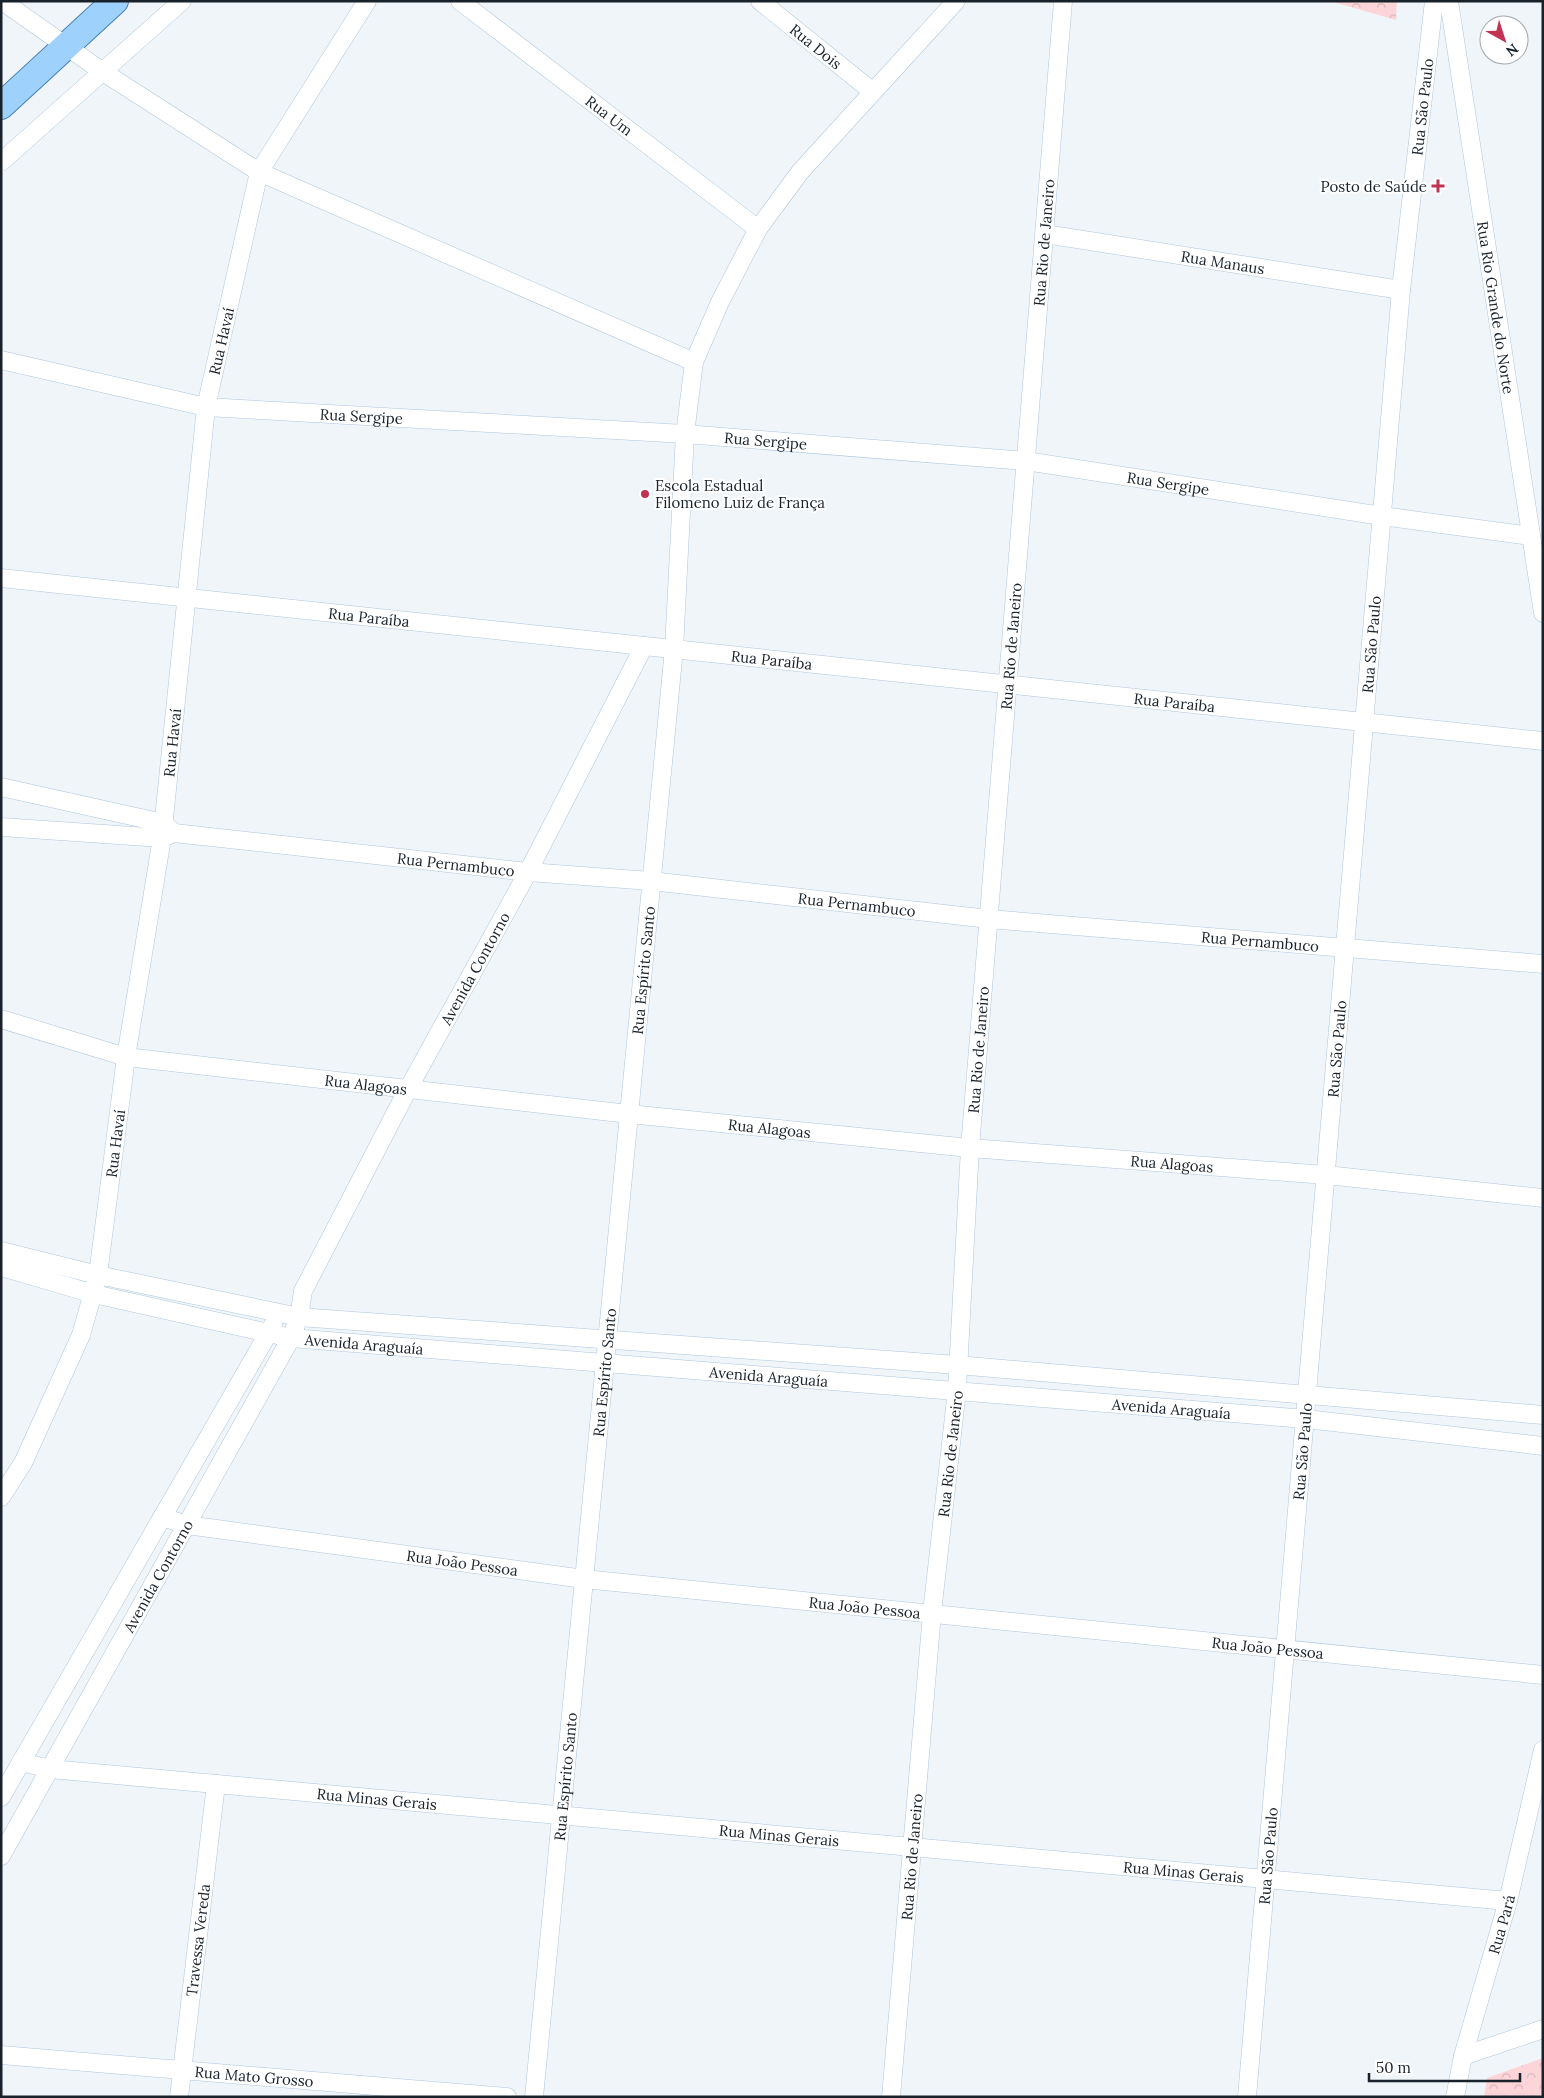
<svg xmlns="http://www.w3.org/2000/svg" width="1544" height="2098" viewBox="0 0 1544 2098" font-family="Lora,serif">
  <defs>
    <pattern id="forest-crowns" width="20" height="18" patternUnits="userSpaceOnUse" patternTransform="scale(1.25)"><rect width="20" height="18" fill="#fdd4d7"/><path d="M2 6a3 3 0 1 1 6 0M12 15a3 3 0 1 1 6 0" fill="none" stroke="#d8b6b9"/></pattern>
  </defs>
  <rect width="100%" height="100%" fill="#f0f5fa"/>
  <!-- forest -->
  <g fill="url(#forest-crowns)">
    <polygon points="1330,1 1397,1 1396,20"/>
    <polygon points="1543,2058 1543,2097 1484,2097 1487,2078"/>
  </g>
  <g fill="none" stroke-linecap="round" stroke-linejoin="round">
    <!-- street casing -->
    <g stroke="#afc6dd" stroke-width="19">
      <g id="street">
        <polyline points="2,1 103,72 259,172 694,362"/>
        <path id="s1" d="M460,1L758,229"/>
        <path id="s2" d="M760,1L873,92"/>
        <path id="s3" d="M1449,1L1543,613"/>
        <polyline points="1,162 182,1"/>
        <path id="s4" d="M1045,234L1401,290"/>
        <path id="s5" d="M1,360L206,407L685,434L1026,461L1382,516L1531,536"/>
        <path id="s6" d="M1,578L1543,741"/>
        <polyline points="1,787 163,823 172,831"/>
        <path id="s7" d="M1,827L162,838L174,833L528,872L651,881L989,919L1543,964"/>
        <path id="s8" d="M1,1019L126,1057L629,1114L970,1148L1326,1175L1543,1198"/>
        <polyline points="1,1251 98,1275 299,1317 957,1365 1543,1415"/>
        <path id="s9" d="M1,1267L94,1294L291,1338L1306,1419L1543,1446"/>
        <path id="s10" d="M1,1497L23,1463L81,1335L98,1275L126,1057L162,838L206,407L259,172L367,1"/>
        <path id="s11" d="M162,1517L187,1525L584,1579L1543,1675"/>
        <path id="s12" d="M21,1762L50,1769L1508,1901"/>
        <polyline points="1,1797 273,1325"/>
        <path id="s13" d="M1,1856L291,1338L299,1317L303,1291L408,1089L528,872L644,646"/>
        <path id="s14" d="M1,2055L507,2097"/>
        <polyline points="1463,2056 1543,2029"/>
        <path id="s15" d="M179,2097L216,1784"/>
        <path id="s16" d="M534,2097L674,649L685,434L694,362L720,302L758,229L800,172L956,1"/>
        <path id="s17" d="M891,2097L932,1613L957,1390L970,1148L1063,1"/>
        <path id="s18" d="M1247,2097L1401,290L1434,1"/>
        <path id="s19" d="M1455,2097L1463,2056L1508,1901L1543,1750"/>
      </g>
    </g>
    <!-- primary casing -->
    <g stroke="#4680b2" stroke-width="28">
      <polyline id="primary" points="1,106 115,1"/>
    </g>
    <!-- street -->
    <use href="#street" stroke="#fff" stroke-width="18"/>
    <!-- primary -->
    <use href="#primary" stroke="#9fd1fd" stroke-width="26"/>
  </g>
  <!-- markers -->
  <g fill="#c23252" stroke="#fff" stroke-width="2">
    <path d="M1435.5 178.5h5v5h5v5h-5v5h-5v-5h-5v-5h5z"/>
    <circle cx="645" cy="494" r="5"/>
  </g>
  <g text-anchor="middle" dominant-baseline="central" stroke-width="4" stroke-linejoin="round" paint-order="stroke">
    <!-- street labels -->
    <g font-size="15" fill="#19222b" stroke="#fff">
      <text stroke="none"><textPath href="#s2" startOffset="72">Rua Dois</textPath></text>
      <text stroke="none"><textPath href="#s18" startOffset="1998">Rua São Paulo</textPath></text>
      <text stroke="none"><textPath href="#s1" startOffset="188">Rua Um</textPath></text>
      <text stroke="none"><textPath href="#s17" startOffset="1861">Rua Rio de Janeiro</textPath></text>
      <text stroke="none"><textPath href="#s4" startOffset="180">Rua Manaus</textPath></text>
      <text stroke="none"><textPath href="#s3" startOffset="310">Rua Rio Grande do Norte</textPath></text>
      <text stroke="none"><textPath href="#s10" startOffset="1186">Rua Havaí</textPath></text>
      <text stroke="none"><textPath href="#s5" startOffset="366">Rua Sergipe</textPath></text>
      <text stroke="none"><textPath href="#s5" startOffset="771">Rua Sergipe</textPath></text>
      <text stroke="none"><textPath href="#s5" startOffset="1176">Rua Sergipe</textPath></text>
      <text stroke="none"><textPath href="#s6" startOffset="370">Rua Paraíba</textPath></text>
      <text stroke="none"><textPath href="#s18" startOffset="1458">Rua São Paulo</textPath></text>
      <text stroke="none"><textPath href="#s17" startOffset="1456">Rua Rio de Janeiro</textPath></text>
      <text stroke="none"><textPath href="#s6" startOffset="775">Rua Paraíba</textPath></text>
      <text stroke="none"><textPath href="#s6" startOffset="1180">Rua Paraíba</textPath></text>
      <text stroke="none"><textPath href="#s10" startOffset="781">Rua Havaí</textPath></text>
      <text stroke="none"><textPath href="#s7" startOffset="458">Rua Pernambuco</textPath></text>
      <text stroke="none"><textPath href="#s7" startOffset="861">Rua Pernambuco</textPath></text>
      <text stroke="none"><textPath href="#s7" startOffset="1266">Rua Pernambuco</textPath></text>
      <text stroke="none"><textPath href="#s13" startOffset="1008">Avenida Contorno</textPath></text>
      <text stroke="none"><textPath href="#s16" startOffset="1132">Rua Espírito Santo</textPath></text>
      <text stroke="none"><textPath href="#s17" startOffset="1051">Rua Rio de Janeiro</textPath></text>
      <text stroke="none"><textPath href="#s18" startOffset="1052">Rua São Paulo</textPath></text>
      <text stroke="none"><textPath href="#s8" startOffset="372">Rua Alagoas</textPath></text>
      <text stroke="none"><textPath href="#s8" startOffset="778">Rua Alagoas</textPath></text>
      <text stroke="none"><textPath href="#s10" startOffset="376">Rua Havaí</textPath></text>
      <text stroke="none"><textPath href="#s8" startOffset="1182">Rua Alagoas</textPath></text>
      <text stroke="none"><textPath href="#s9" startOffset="372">Avenida Araguaía</textPath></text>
      <text stroke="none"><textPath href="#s16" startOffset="728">Rua Espírito Santo</textPath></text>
      <text stroke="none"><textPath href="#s9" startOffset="778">Avenida Araguaía</textPath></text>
      <text stroke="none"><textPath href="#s9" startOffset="1182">Avenida Araguaía</textPath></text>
      <text stroke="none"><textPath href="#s18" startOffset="648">Rua São Paulo</textPath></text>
      <text stroke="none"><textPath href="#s17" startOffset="646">Rua Rio de Janeiro</textPath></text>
      <text stroke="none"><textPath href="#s11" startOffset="304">Rua João Pessoa</textPath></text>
      <text stroke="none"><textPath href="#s13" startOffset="321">Avenida Contorno</textPath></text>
      <text stroke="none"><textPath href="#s11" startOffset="709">Rua João Pessoa</textPath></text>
      <text stroke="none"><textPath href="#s11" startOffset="1114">Rua João Pessoa</textPath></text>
      <text stroke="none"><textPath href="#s16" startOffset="322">Rua Espírito Santo</textPath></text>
      <text stroke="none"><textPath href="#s12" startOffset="358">Rua Minas Gerais</textPath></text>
      <text stroke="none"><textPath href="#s12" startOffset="762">Rua Minas Gerais</textPath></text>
      <text stroke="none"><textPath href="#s17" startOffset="241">Rua Rio de Janeiro</textPath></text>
      <text stroke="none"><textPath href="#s18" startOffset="242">Rua São Paulo</textPath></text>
      <text stroke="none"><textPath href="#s12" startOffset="1168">Rua Minas Gerais</textPath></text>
      <text stroke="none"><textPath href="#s19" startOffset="179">Rua Pará</textPath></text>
      <text stroke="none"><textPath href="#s15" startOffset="158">Travessa Vereda</textPath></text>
      <text stroke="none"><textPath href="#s14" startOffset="254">Rua Mato Grosso</textPath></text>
    </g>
    <!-- poi labels -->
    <g font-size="15" fill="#19222b" stroke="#fff" text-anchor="end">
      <text x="1427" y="186">Posto de Saúde</text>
      <text x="655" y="485" text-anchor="start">Escola Estadual<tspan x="655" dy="17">Filomeno Luiz de França</tspan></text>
    </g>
  </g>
  <!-- border -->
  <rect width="1544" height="2098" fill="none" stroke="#19222b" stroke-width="5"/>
  <!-- north arrow -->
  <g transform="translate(1504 40) rotate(141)"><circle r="24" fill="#ffffff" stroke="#a3a7aa"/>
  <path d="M0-4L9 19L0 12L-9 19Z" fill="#c23252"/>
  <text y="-8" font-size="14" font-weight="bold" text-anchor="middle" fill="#19222b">N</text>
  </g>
  <!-- scale -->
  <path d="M1369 2073v8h151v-8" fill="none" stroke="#19222b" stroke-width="2.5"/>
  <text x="1376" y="2073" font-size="15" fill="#19222b" stroke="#ffffff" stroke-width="4" paint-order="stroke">50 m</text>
</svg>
